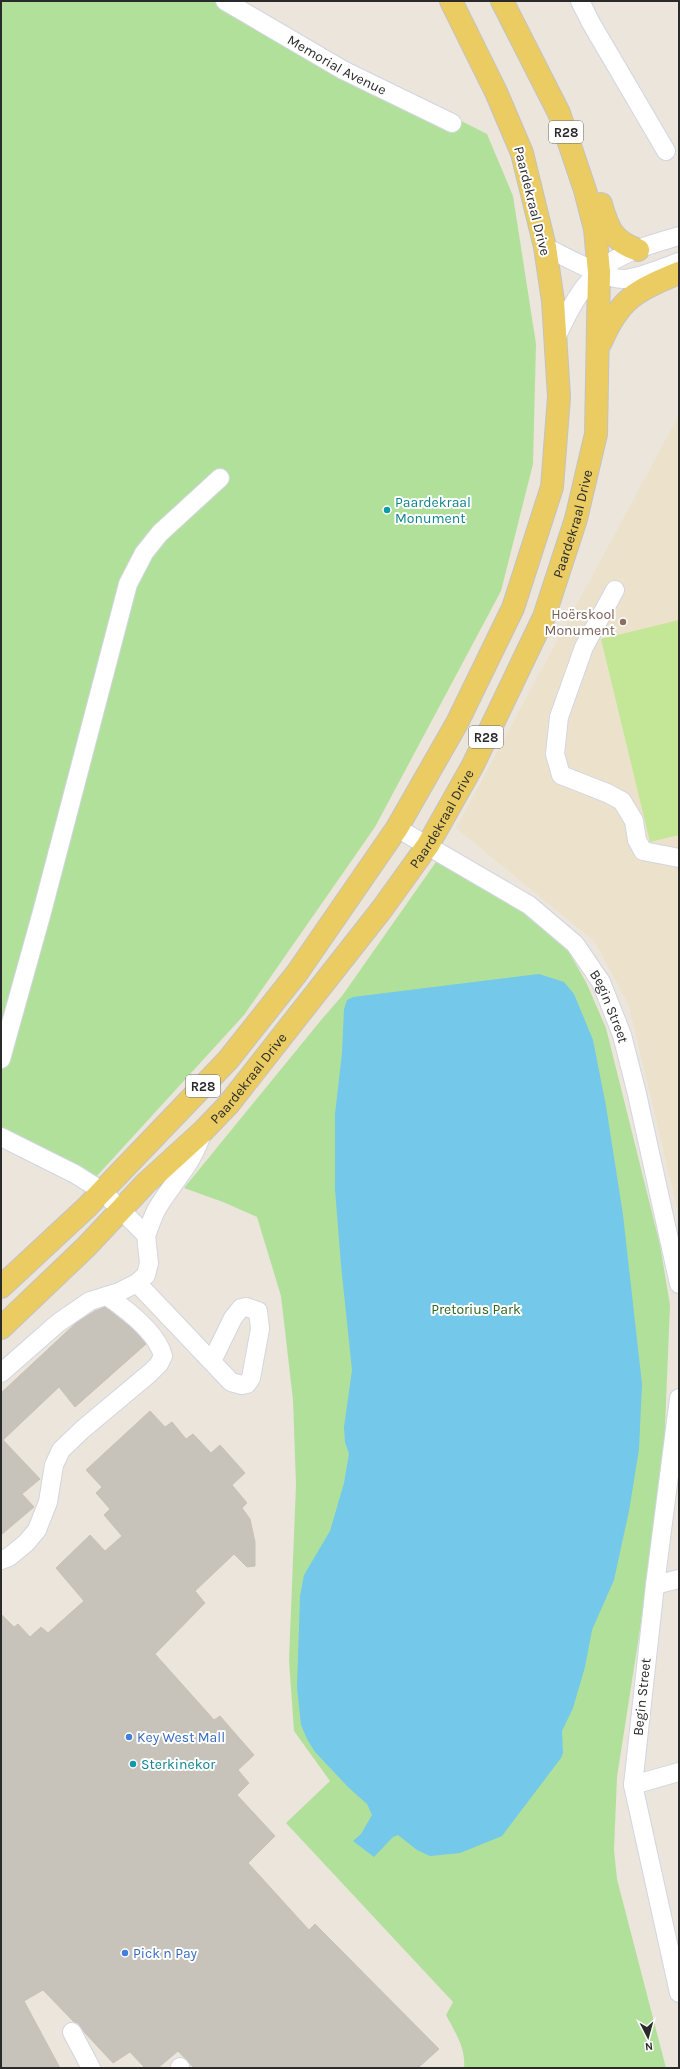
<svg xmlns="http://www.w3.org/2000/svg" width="680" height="2069" viewBox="0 0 680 2069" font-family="Karla,sans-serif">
  <rect width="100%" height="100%" fill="#ebe5dc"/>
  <!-- education -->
  <polygon fill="#ece2cc" points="679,415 679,1216 629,1006 595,942 456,828"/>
  <!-- green -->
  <g fill="#b1e09b">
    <polygon points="1,1 224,1 487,134 513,196 536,344 533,464 501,591 375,827 244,1015 85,1189 1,1142"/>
    <path d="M436,862H439L518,907L566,947L586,982L606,1028L660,1245L670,1305L664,1450L643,1610L617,1777L614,1850L617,1879L666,2068H464C466,2048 455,2032 446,2015L453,2002L286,1823L330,1781L294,1731L289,1660L296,1485L293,1400L281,1296L257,1217L223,1202L184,1188L322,1019L342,996Z"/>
  </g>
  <!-- pitch -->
  <polygon fill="#c4e697" points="679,620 679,835 650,842 601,639"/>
  <!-- water -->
  <polygon fill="#74c8e9" points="539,974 564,982 574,994 593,1040 606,1106 623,1215 642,1384 639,1449 629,1511 614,1580 592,1630 585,1667 573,1708 562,1731 563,1753 561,1758 502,1836 460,1853 430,1856 417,1850 398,1835 393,1837 374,1857 353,1841 361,1834 372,1815 367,1804 349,1788 315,1752 307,1739 301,1725 297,1687 300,1596 304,1575 330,1531 344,1483 349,1454 345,1442 344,1427 352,1370 341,1265 335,1189 335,1114 342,1053 344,1009 347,1000 353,997"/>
  <!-- building -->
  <g fill="#c7c3bb" stroke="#c7c1b6">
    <polygon points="105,1307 133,1329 146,1344 75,1407 59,1387 3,1440 40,1479 22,1494 34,1507 1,1535 1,1393 76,1323 95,1311"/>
    <polygon points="150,1411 165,1427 172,1422 186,1439 193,1434 211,1453 220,1445 245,1473 232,1485 247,1503 242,1508 250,1519 255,1542 255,1566 247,1567 234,1554 195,1591 205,1603 155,1654 214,1720 220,1716 254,1755 238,1770 249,1783 237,1795 275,1836 248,1863 309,1930 315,1924 439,2049 418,2068 194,2068 178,2051 158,2068 145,2068 130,2052 113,2063 85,2033 78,2023 74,2022 43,1990 24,2001 60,2068 1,2068 1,1614 14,1627 18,1624 30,1637 41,1627 48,1633 84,1601 56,1568 90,1535 105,1551 122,1536 104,1515 110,1509 96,1493 102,1487 86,1470"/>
  </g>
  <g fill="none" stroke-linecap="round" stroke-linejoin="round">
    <!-- minor casing -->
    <g stroke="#d2d5e2" stroke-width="20">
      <g id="minor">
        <path id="s1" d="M225,1L343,70L452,123"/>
        <polyline points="580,1 591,23 666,151"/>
        <path d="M545,247C563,255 607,281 625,279C643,277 662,268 679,262"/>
        <path d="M556,338C568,312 583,281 608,264C628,250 656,243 679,236"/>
        <polyline points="615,590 584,647 559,717 555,754 561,775 607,793 622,801 634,821 637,840 643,851 679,858"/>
        <path id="s2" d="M397,828L529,905L575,944L601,982L622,1035L637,1094L679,1284"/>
        <polyline points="1,1059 42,912 128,584 144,553 160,533 220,478"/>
        <polyline points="1,1137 75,1174 102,1191 146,1235 149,1263 146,1275 137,1283 119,1292 90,1301 58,1323 1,1373"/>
        <path d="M146,1235C150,1226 153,1215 158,1207C176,1178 192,1165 203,1131"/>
        <polyline points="137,1283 231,1382 242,1385 247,1384 251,1378 260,1329 258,1311 246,1307 241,1308 233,1318 212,1361"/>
        <polyline points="679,1398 655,1585 633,1785 679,1993"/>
        <path d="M1,1560L9,1557L26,1543L37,1530L48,1502L54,1465L61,1450L83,1429L150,1373L159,1364L163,1356C157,1332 126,1309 107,1296"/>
        <polyline points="655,1585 679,1579"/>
        <polyline points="633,1785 679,1772"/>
        <polyline points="72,2032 91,2068"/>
        <polyline points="180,2068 180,2067"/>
      </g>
    </g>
    <!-- major casing -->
    <g stroke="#c3c3c3" stroke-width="24">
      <g id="major">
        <path d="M601,204C608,229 613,241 638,250"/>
        <path d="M601,342C620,298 636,291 679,273"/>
        <polyline points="1,1287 87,1207 228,1060 297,973 397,828 457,723 513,608 552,487 559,397 553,301 545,247 522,153 496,92 451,1"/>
        <path id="s3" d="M1,1328L86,1247L146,1183L203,1131L228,1105L382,909L428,845L473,765L544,617L576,519L596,434L599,272L595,229L585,190L559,113L502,1"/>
      </g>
    </g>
    <!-- minor -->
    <use href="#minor" stroke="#fff" stroke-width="18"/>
    <!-- major -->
    <use href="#major" stroke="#eacc63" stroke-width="22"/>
  </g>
  <!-- markers -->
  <g fill="#0f9aa8" stroke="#fff" stroke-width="1.5">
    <circle cx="387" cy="510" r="4"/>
    <circle cx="133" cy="1764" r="4"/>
  </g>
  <circle fill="#8d6e63" stroke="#fff" stroke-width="1.5" cx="623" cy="622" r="4"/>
  <g fill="#3f7fe0" stroke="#fff" stroke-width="1.5">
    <circle cx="129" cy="1737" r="4"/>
    <circle cx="125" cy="1953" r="4"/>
  </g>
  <g text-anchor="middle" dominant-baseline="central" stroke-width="4" stroke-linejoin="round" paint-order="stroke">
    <!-- shield labels -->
    <g fill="#fff" stroke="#6a6a6a" stroke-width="1">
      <rect x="549" y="121" width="34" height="22" rx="3"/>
      <rect x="469" y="726" width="34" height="22" rx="3"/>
      <rect x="186" y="1075" width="34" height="22" rx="3"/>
    </g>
    <g font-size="13" font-weight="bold" fill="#2a2a2a">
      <text x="566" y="132">R28</text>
      <text x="486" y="737">R28</text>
      <text x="203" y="1086">R28</text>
    </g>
    <!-- street labels -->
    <g font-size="14" fill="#2a2a2a" stroke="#fff">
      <text stroke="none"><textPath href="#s1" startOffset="129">Memorial Avenue</textPath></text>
      <text transform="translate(532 201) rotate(76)">Paardekraal Drive</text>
      <text stroke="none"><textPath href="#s3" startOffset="1000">Paardekraal Drive</textPath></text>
      <text stroke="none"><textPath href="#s3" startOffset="676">Paardekraal Drive</textPath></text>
      <text stroke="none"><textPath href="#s2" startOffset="285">Begin Street</textPath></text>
      <text stroke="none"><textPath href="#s3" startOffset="352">Paardekraal Drive</textPath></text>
      <text transform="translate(642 1697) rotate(-84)">Begin Street</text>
    </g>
    <!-- culture labels -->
    <g font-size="14" fill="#0d838f" stroke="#fff" text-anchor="start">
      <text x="395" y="502">Paardekraal<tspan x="395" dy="16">Monument</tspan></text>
      <text x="141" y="1764">Sterkinekor</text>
    </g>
    <!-- education labels -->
    <g font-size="14" fill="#785e54" stroke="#fff" text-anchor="end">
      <text x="615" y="614">Hoërskool<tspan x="615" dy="16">Monument</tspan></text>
    </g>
    <!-- park labels -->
    <g font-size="14" fill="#2b641d" stroke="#fff">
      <text x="476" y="1309">Pretorius Park</text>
    </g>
    <!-- shop labels -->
    <g font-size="14" fill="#366cbe" stroke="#fff" text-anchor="start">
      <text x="137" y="1737">Key West Mall</text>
      <text x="133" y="1953">Pick n Pay</text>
    </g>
  </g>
  <!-- border -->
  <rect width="680" height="2069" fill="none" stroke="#2a2a2a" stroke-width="4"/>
  <!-- north arrow -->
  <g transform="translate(648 2037) rotate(174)" stroke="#ffffff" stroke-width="3" paint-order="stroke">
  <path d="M0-3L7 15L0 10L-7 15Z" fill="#2a2a2a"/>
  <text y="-6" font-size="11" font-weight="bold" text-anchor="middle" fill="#2a2a2a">N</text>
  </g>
</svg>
